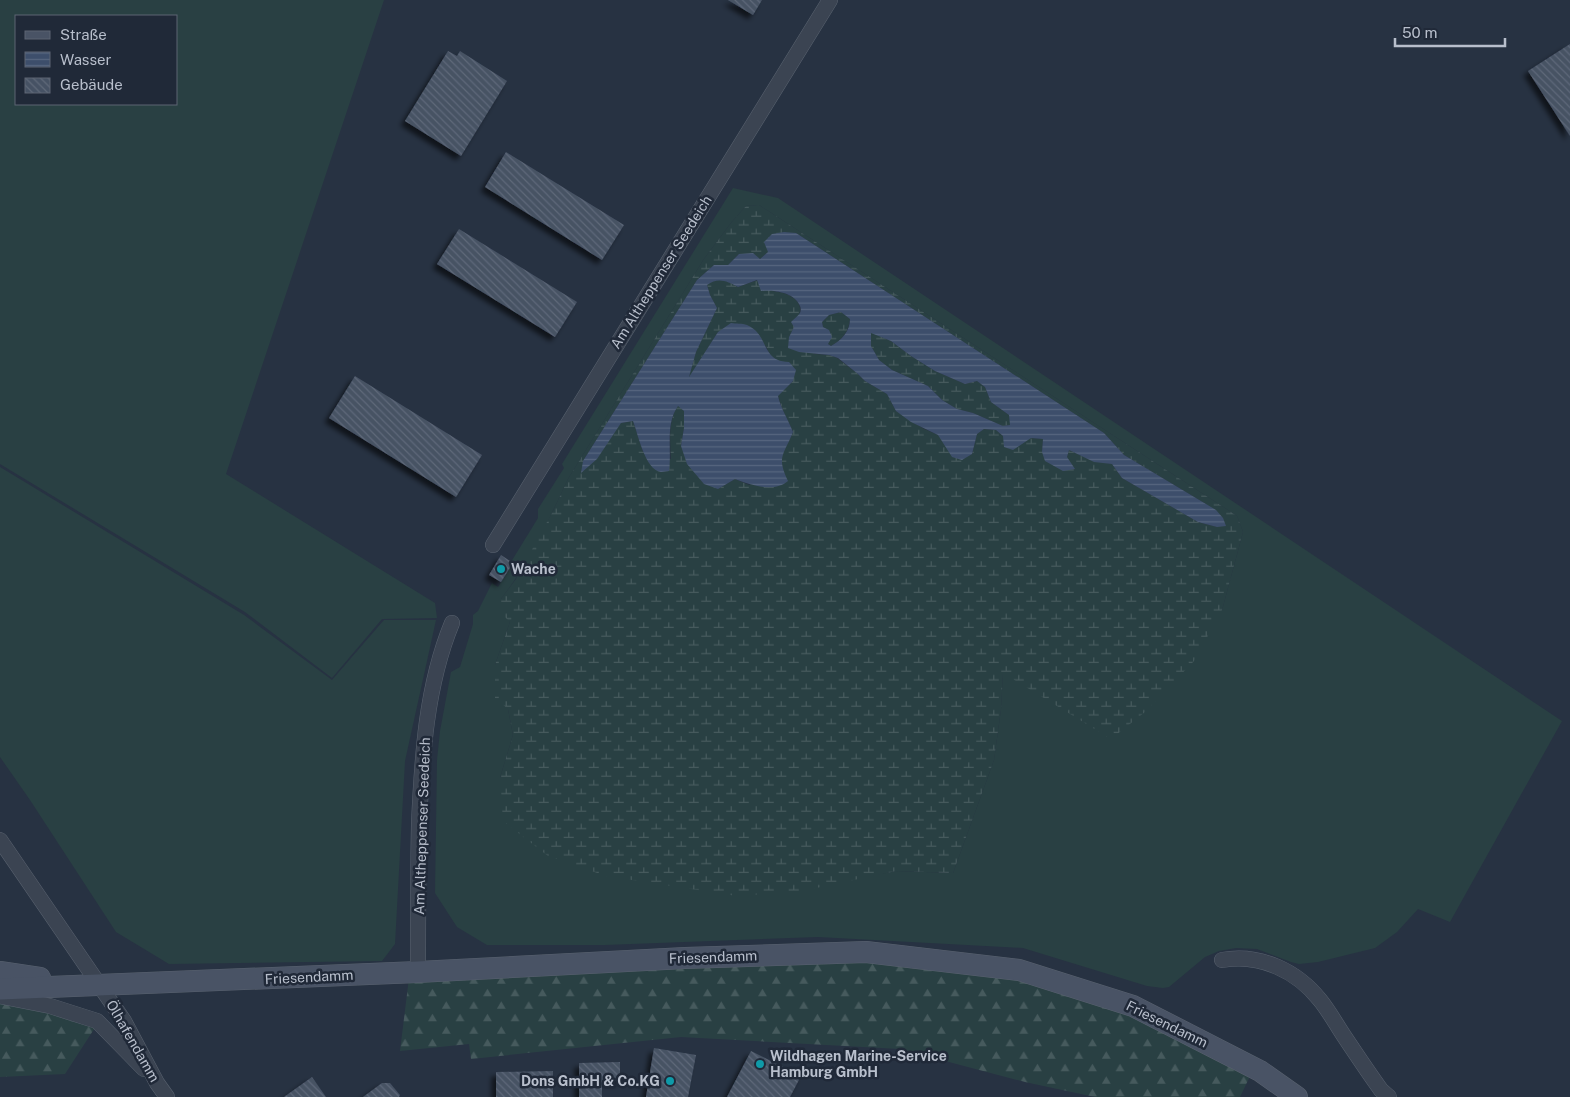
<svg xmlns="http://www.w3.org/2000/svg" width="1570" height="1097" viewBox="0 0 1570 1097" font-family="'Public Sans',sans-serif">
  <defs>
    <pattern id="forest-firs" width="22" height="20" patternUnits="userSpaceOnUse" patternTransform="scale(1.25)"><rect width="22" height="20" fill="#294043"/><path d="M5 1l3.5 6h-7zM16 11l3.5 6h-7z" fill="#465a5d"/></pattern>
    <pattern id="wetland-marsh" width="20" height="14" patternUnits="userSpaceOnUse" patternTransform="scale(1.25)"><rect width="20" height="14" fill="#294043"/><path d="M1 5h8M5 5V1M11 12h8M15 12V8" fill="none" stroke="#465a5d"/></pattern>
    <pattern id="water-rules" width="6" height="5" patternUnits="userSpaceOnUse" patternTransform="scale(1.25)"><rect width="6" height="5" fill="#3d4e6b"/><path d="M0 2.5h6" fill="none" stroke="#57667f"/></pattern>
    <pattern id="building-back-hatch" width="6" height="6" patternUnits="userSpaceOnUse" patternTransform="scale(1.25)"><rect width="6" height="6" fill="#465264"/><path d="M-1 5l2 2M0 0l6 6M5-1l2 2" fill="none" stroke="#5f6979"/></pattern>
    <filter id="shadow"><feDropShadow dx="-4.5" dy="4.5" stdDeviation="2.5" flood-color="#0009"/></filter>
  </defs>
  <rect width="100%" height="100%" fill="#273242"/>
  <!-- grass -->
  <g fill="#294043" fill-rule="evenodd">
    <path d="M0,0H384L226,474L435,603L437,618L382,619L332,678L245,612L0,464ZM176,16V104H16V16Z"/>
    <path d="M733,188L778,198L1562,721L1450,922L1418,909L1397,932L1375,948L1318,962L1299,964L1291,962L1257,949L1236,948L1219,951L1205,957L1169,987L1163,988L1147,986L1023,948L818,937L605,945H487L457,927L435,893L437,760L440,731L451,672L460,667L473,624V615L478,611L492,583L498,587L513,563L511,562L538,518V509L564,468L562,464ZM759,205L1237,516L1243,532L1222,610L1003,673L1001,709L994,760L953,873L896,871L864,877L500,778L513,735L508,709L495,665L510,622L501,599C529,563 549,520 568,479L704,259L731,223L746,206Z"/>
    <polygon points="0,467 244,615 332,680 384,620 436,620 405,761 395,944 382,961 169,964 116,932 30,800 0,757"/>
  </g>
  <!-- forest -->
  <g fill="url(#forest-firs)">
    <polygon points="865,958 1018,976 1131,1011 1252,1072 1240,1097 1095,1097 1025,1082 900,1049 681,1037 471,1059 469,1044 400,1051 409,978"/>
    <polygon points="0,997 96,1026 65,1074 0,1077"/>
  </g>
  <!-- wetland -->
  <g fill="url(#wetland-marsh)" fill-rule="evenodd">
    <path d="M759,205L1237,516L1243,532L1222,610L1194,661L1145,712L1111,739L1003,673L1001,709L994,760L953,873L896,871L802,891L737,896L606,876L548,856L503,821L500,778L513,735L508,709L495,698V665L510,622L501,613V599L516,579L553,511L568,479L704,259L731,223L746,206ZM796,233L1104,433L1124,455L1206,504L1217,527L1198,522L1122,478L1112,464L1094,461L1069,450L1067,457L1042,452L1043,439L1003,436L996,430L984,429L977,434L972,454L938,435L924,429L896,411L887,394L865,381L858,374L837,358L829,355L815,354L789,337C798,320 810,304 786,294C781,292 775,292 770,290C766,287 762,283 758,280L738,287C725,280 719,276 707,285L710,295L717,308L696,352L688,379L718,332L766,346L770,355L778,362L793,381L778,395C781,409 788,419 793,432L781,457L782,468L749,485L735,479L718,489L681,446L684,428V411L678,405C668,421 670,441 671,459L643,452L633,421L621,423L583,461L697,280L714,265H728L739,254L760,259L768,252Z"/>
    <path d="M841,312L850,319C849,331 842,340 831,346L828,344L829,330L823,327L822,322L829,315Z"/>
    <polygon points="871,332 891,341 911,356 935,371 965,384 977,381 985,387 991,402 1009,415 1011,425 1003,426 973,413 957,409 942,400 928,386 892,370 879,360 871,346"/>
  </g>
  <!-- water -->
  <path fill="url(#water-rules)" fill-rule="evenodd" d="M784,232L796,233L1104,433L1124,455L1216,510L1223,518L1226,526L1217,527L1198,522L1122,478L1112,464L1094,462L1069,450L1067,457L1075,469L1063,471L1045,461L1042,452L1043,439L1031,438L1013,450L1004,447L1003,436L996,430L984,429L977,434L972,454L962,460L952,457L938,435L911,422L896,411L887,394L865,381L858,374L838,358L829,355L799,352L788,348L789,337L794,327L791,322C794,319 798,316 800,313C801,311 801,308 800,306C794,292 774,290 761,291L757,280L738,287C727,281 718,277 707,285L710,295L717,308L696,352L689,377L718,332L731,323C736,324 742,323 747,325C770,335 760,361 789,362L796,370L793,381L778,396C781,409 788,419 793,432C784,455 776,456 788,481C774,493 751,485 735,479L718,489L704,484L687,464L681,446L684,428V411L678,406C665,424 672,450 669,471C667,471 664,472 661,472C645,470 638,434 633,421L621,423L597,459L581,473L583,461L697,280L714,265H728L739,254L753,253L760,259L768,252L764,242L772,234ZM841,312L850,319C850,331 842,340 831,346L828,344L832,337L829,330L823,327L822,322L829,315ZM871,333L891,341L911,356L935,371L965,384L977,381L985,387L991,402L1009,415L1010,425L1003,426L973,413L957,409L942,400L928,386L892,370L879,360L871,346Z"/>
  <!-- building -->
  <g fill="url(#building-back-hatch)" filter="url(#shadow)">
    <polygon points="728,0 762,0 753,15"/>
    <polygon points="1570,44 1570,136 1528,71"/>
    <polygon points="448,51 457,56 460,51 507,81 461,156 405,121"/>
    <polygon points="506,152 624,225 602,260 485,187"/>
    <polygon points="459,229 577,302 555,337 437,264"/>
    <polygon points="355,376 482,455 456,497 329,418"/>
    <polygon points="501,555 513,563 501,582 489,575"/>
    <polygon points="654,1048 696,1055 688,1097 646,1097"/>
    <polygon points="751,1051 801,1076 790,1097 727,1097"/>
    <polygon points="620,1062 620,1081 602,1081 602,1097 579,1097 579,1063"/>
    <polygon points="553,1071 553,1097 496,1097 496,1072"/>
    <polygon points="312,1077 326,1097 284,1097"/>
    <polygon points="382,1083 390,1083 400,1095 399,1097 363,1097"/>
  </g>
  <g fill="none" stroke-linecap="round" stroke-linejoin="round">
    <!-- minor casing -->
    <g stroke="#59626f" stroke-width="16">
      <g id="minor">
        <polyline points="493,545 830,0"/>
        <polyline points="0,840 124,1021 157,1083 167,1097"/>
        <path d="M1222,960C1260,953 1297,971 1320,1000C1329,1011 1336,1024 1344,1036C1356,1054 1368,1072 1381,1090L1389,1097"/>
        <path d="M418,972C418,923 418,874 419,824C422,757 426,686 452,623"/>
        <polyline points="0,996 50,1006 97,1021 144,1069"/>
      </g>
    </g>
    <!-- secondary casing -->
    <g stroke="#59626f" stroke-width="22">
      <g id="secondary">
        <polyline points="0,972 40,978"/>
        <polyline points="0,989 418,972 685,958 866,952 1019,970 1133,1006 1260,1071 1297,1097"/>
      </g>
    </g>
    <!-- minor -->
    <use href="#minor" stroke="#3b4452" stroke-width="15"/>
    <!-- secondary -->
    <use href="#secondary" stroke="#495365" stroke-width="21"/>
  </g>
  <!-- markers -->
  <g fill="#0f9aa8" stroke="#202938" stroke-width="2">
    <circle cx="501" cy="569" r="5"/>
    <circle cx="760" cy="1064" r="5"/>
    <circle cx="670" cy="1081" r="5"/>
  </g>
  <g text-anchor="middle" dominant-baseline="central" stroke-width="5" stroke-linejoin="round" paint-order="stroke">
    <!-- street labels -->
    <g font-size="14" fill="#b8bfcc" stroke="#202938">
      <text transform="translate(661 272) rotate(-58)">Am Altheppenser Seedeich</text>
      <text transform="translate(422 826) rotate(-88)">Am Altheppenser Seedeich</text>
      <text transform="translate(713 957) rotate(-2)">Friesendamm</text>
      <text transform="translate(309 977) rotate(-3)">Friesendamm</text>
      <text transform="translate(1167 1024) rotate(26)">Friesendamm</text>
      <text transform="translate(133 1041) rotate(60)">Ölhafendamm</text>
    </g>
    <!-- poi labels -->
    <g font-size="14" font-weight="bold" fill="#b8bfcc" stroke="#202938" text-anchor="start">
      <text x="511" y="569">Wache</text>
      <text x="770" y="1056">Wildhagen Marine-Service<tspan x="770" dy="16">Hamburg GmbH</tspan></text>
      <text x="660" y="1081" text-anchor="end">Dons GmbH &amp; Co.KG</text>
    </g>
  </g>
  <!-- legend -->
  <rect x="15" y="15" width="162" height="90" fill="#202938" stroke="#5d6573"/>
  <rect x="25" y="31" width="25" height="8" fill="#495365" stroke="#5d6573"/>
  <text x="60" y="40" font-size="15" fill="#b8bfcc">Straße</text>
  <rect x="25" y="52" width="25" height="15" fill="url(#water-rules)" stroke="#5d6573"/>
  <text x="60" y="65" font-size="15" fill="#b8bfcc">Wasser</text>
  <rect x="25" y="78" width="25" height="15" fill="url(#building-back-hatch)" stroke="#5d6573"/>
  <text x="60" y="90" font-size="15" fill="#b8bfcc">Gebäude</text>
  <!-- scale -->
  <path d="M1395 38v8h110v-8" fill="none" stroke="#b8bfcc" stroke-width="2.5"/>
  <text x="1402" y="38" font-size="15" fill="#b8bfcc" stroke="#202938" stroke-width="4" paint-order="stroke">50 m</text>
</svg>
